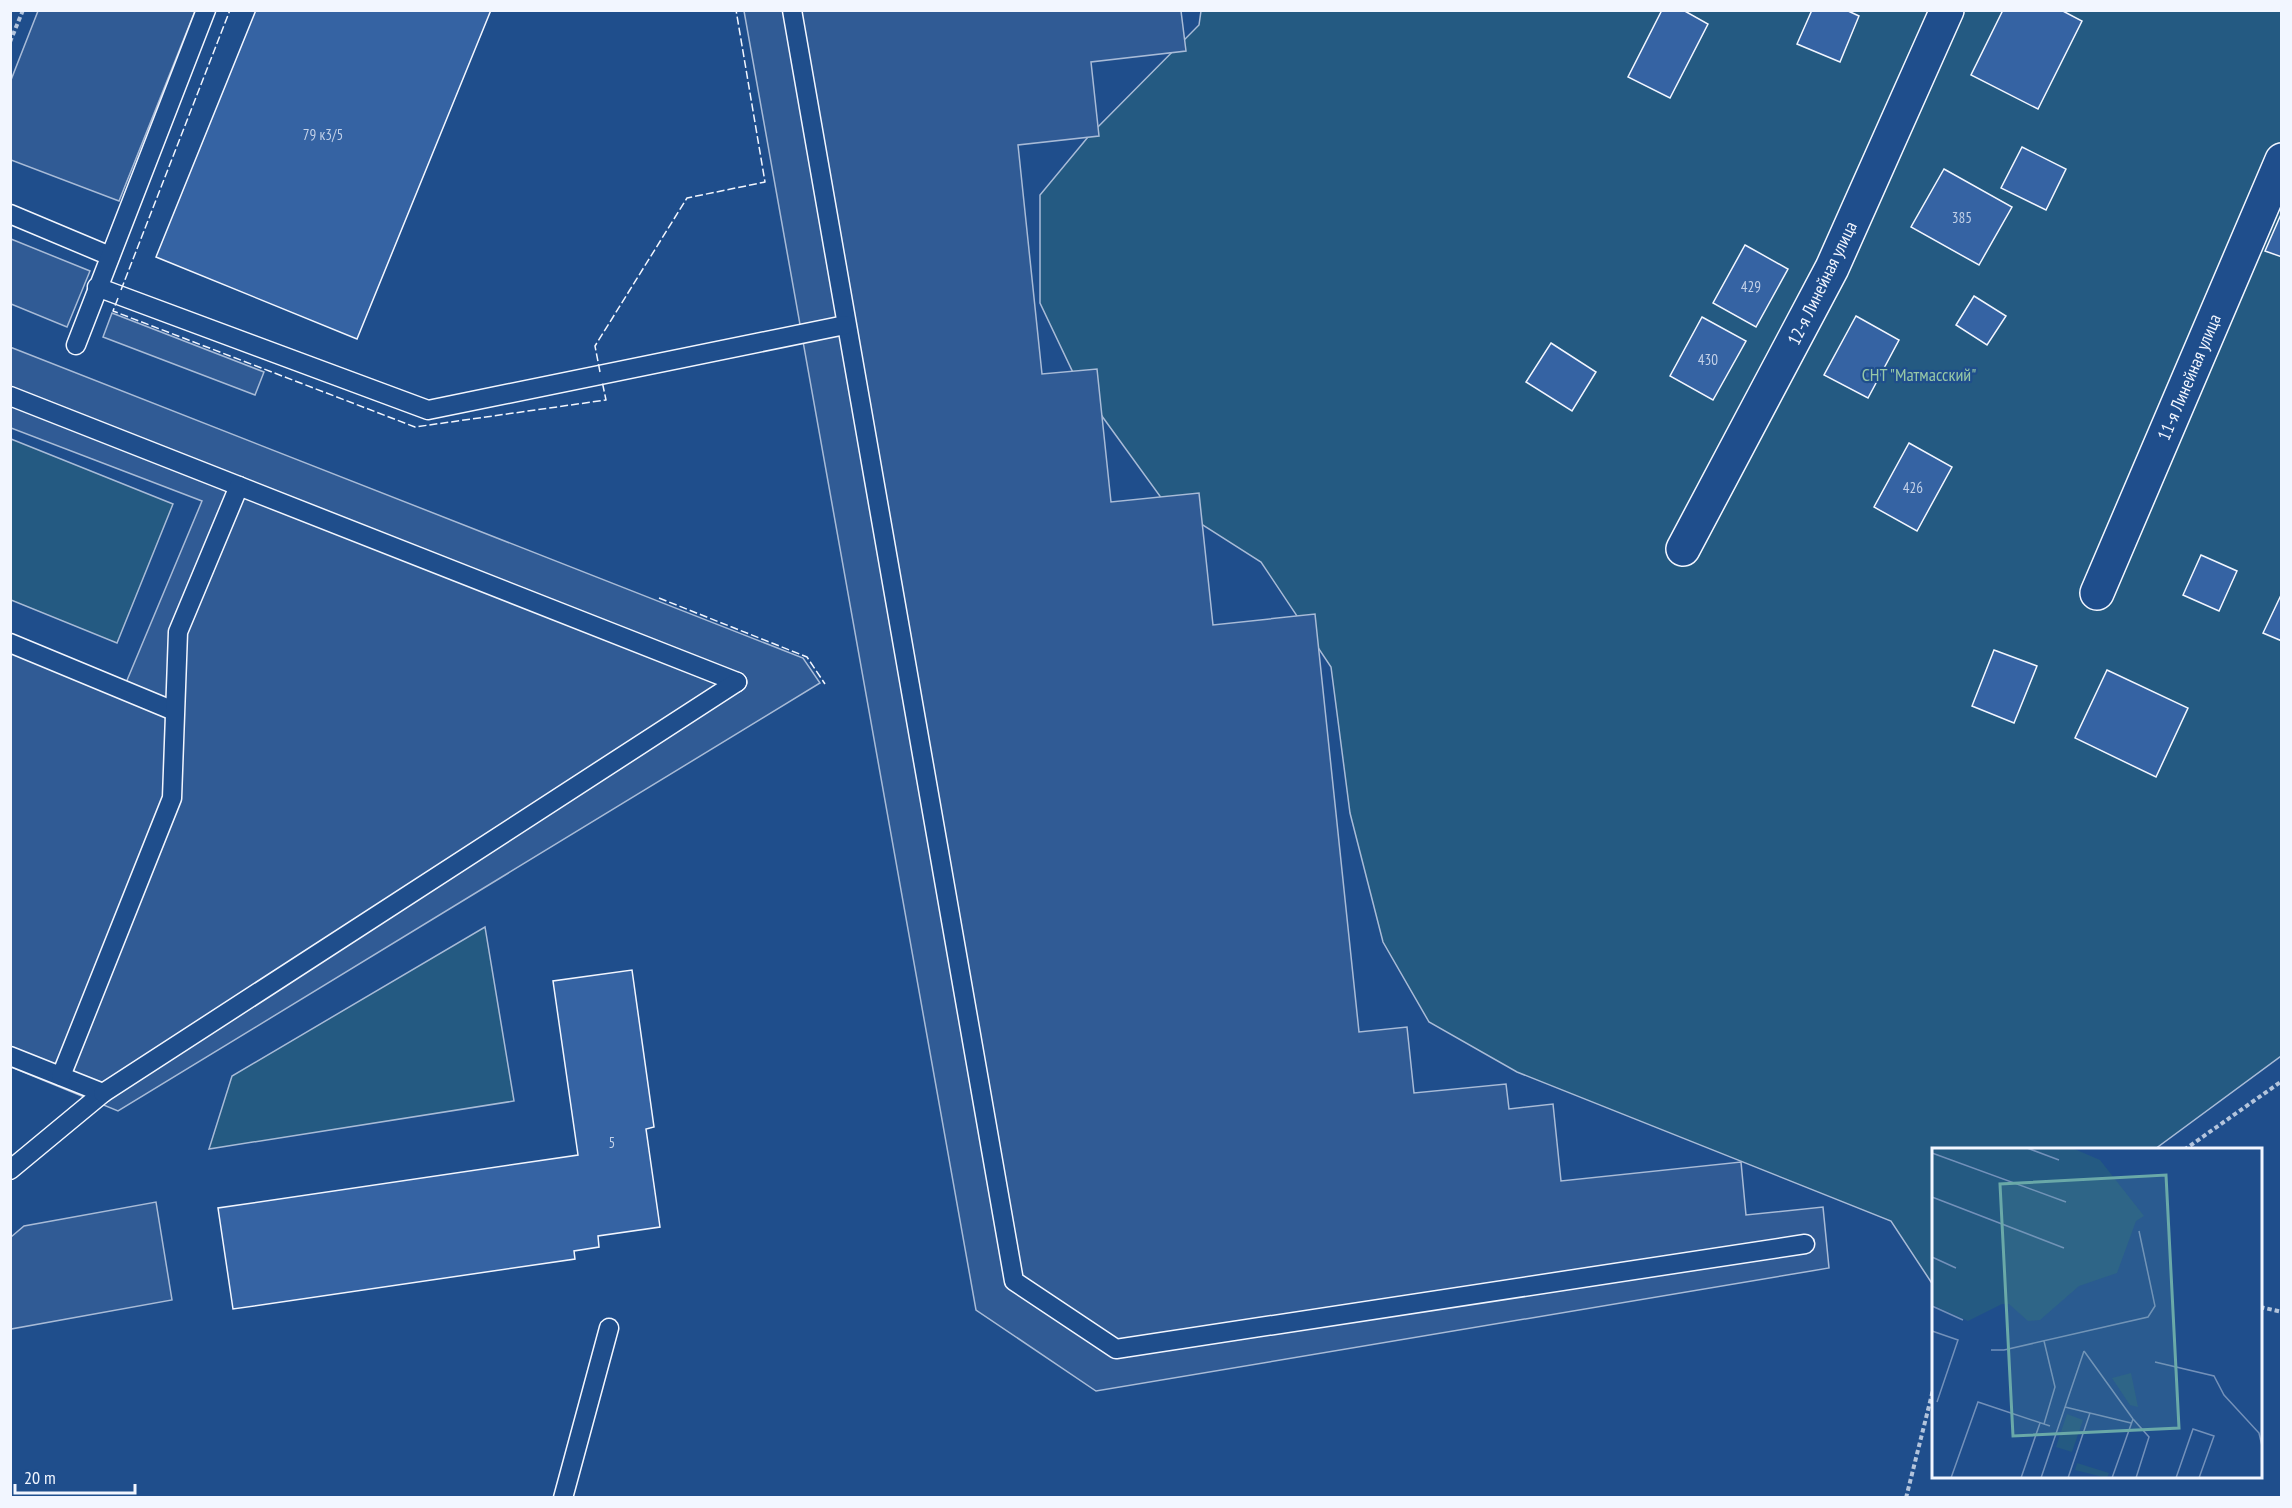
<svg xmlns="http://www.w3.org/2000/svg" width="2292" height="1508" viewBox="0 0 2292 1508" font-family="'PT Sans Narrow',sans-serif">
  <rect width="100%" height="100%" fill="#1f4e8c"/>
  <!-- green -->
  <g fill="#245a82" stroke="#a8bbd7" stroke-width="1.5">
    <polygon points="1201,11 2281,11 2281,1056 2155,1149 1934,1150 1933,1285 1891,1221 1517,1072 1429,1022 1383,942 1350,813 1331,667 1261,562 1162,499 1078,383 1040,303 1040,195 1088,137 1199,25"/>
    <polygon points="11,439 173,504 117,643 11,600"/>
    <polygon points="485,927 514,1101 209,1149 232,1076"/>
  </g>
  <!-- parking -->
  <g fill="#305b95" stroke="#a8bbd7" stroke-width="1.5">
    <polygon points="38,11 195,11 119,201 11,160 11,80"/>
    <polygon points="744,11 1181,11 1186,51 1091,62 1099,136 1018,145 1042,374 1097,369 1111,502 1199,493 1213,625 1315,614 1359,1032 1407,1027 1414,1093 1506,1084 1509,1109 1553,1104 1561,1181 1741,1162 1746,1215 1823,1207 1829,1268 1096,1391 976,1310"/>
    <polygon points="11,239 90,271 67,327 11,304"/>
    <polygon points="112,313 264,372 255,395 103,337"/>
    <polygon points="10,347 803,658 820,683 118,1111 11,1067 11,652 120,697 202,501 11,428"/>
    <polygon points="156,1202 172,1300 11,1329 11,1237 24,1226"/>
  </g>
  <!-- building -->
  <g fill="#3563a3" stroke="#f2f6ff" stroke-width="1.5">
    <polygon points="256,10 491,10 357,339 156,257"/>
    <polygon points="1662,10 1683,10 1708,24 1670,98 1628,77"/>
    <polygon points="1812,10 1846,10 1859,16 1840,62 1797,44"/>
    <polygon points="2003,10 2061,10 2082,21 2038,109 1971,75"/>
    <polygon points="2022,147 2066,169 2046,210 2001,188"/>
    <polygon points="1944,169 2012,207 1979,265 1911,227"/>
    <polygon points="2282,212 2282,257 2265,251"/>
    <polygon points="1745,245 1788,269 1756,327 1713,303"/>
    <polygon points="1974,296 2006,316 1987,345 1956,325"/>
    <polygon points="1856,316 1899,340 1868,398 1824,375"/>
    <polygon points="1702,317 1746,341 1713,400 1670,376"/>
    <polygon points="1551,343 1596,372 1572,411 1526,382"/>
    <polygon points="1909,443 1952,467 1917,531 1874,507"/>
    <polygon points="2201,555 2237,571 2219,611 2183,595"/>
    <polygon points="2282,593 2282,641 2263,633"/>
    <polygon points="1994,650 2037,666 2014,723 1972,706"/>
    <polygon points="2107,670 2188,708 2156,777 2075,738"/>
    <polygon points="632,970 654,1127 646,1129 660,1227 598,1236 599,1247 574,1251 575,1259 233,1309 218,1208 578,1155 553,981"/>
  </g>
  <g fill="none" stroke-linecap="round" stroke-linejoin="round">
    <!-- lane casing -->
    <g stroke="#f2f6ff" stroke-width="21">
      <g id="lane">
        <polyline points="792,10 1014,1281 1116,1349 1805,1244"/>
        <polyline points="10,214 110,256"/>
        <polyline points="97,287 428,410 845,325"/>
        <polyline points="76,345 206,10"/>
        <polyline points="10,396 737,682"/>
        <polyline points="10,643 174,711"/>
        <polyline points="10,1056 103,1093 10,1170"/>
        <polyline points="61,1076 172,798 178,632 239,486"/>
        <polyline points="103,1093 737,682"/>
        <polyline points="563,1498 609,1328"/>
      </g>
    </g>
    <!-- street casing -->
    <g stroke="#f2f6ff" stroke-width="36">
      <g id="street">
        <polyline points="1683,549 1832,268 1947,10"/>
        <polyline points="2097,593 2282,160"/>
      </g>
    </g>
    <!-- path -->
    <g stroke="#b3c4dc" stroke-width="4" stroke-dasharray="4.5 3" stroke-linecap="butt">
      <polyline points="10,42 23,10"/>
      <polyline points="2184,1150 2282,1081"/>
      <polyline points="2260,1307 2282,1312"/>
      <polyline points="1906,1498 1934,1386"/>
    </g>
    <!-- lane -->
    <use href="#lane" stroke="#1f4e8c" stroke-width="18"/>
    <!-- street -->
    <use href="#street" stroke="#1f4e8c" stroke-width="33"/>
    <!-- fence -->
    <g stroke="#f2f6ff" stroke-width="1.5" stroke-dasharray="8 3" stroke-linecap="butt">
      <polyline points="121,290 230,10"/>
      <polyline points="118,298 113,311 415,427 606,400 602,381"/>
      <polyline points="600,372 595,346 687,198 765,182 736,10"/>
      <polyline points="659,598 807,657 825,684"/>
    </g>
  </g>
  <g text-anchor="middle" dominant-baseline="central" stroke-width="4.5" stroke-linejoin="round" paint-order="stroke">
    <!-- number labels -->
    <g font-size="15" fill="#c3d1e8">
      <text x="323" y="134">79 к3/5</text>
      <text x="1962" y="217">385</text>
      <text x="1751" y="286">429</text>
      <text x="1708" y="359">430</text>
      <text x="1913" y="487">426</text>
      <text x="612" y="1142">5</text>
    </g>
    <!-- street labels -->
    <g font-size="18" fill="#f2f6ff" stroke="#1f4e8c">
      <text transform="translate(1822 283) rotate(-64)">12-я Линейная улица</text>
      <text transform="translate(2189 377) rotate(-67)">11-я Линейная улица</text>
    </g>
    <!-- park labels -->
    <g font-size="18" fill="#97c8a6" stroke="#1f4e8c">
      <text x="1919" y="374">СНТ "Матмасский"</text>
    </g>
  </g>
  <!-- overview -->
  <g transform="translate(1932 1148)">
    <rect width="330" height="330" fill="#1f4e8c"/>
    <path d="M0,0H140L168,12L212,68L204,73L185,125L147,138L108,172L96,173L77,156H70L36,173L0,157ZM199,225L206,259L198,257L180,230ZM135,266L151,272L140,304L124,299ZM145,315L177,325L175,330L143,322Z" fill="#245a82"/>
    <path fill="none" stroke="#7391ba" stroke-width="1.5" d="M95,0L127,12M0,5L134,54M0,49L132,100M0,109L24,120M0,158L31,172M0,183L26,192L5,254M112,193L123,239L112,276M59,202H72L216,169L223,158L207,83M152,203L201,271M223,214L282,228L292,247L327,285L330,298M133,259L199,275M19,330L46,254L118,278M89,330L108,275M109,330L152,203M136,330L158,265M180,330L201,271L217,289L204,330M244,330L261,281L282,288L267,330"/>
    <path fill="#6aa9a8" fill-opacity="0.15" stroke="#6aa9a8" stroke-width="3" d="M234,27L247,280L81,288L68,36Z"/>
    <rect width="330" height="330" fill="none" stroke="#f2f6ff" stroke-width="3"/>
  </g>
  <!-- border -->
  <rect width="2292" height="1508" fill="none" stroke="#f2f6ff" stroke-width="24"/>
  <!-- scale -->
  <path d="M15 1484v9h120v-9" fill="none" stroke="#f2f6ff" stroke-width="3"/>
  <text x="24" y="1484" font-size="18" fill="#f2f6ff" stroke="#1f4e8c" stroke-width="4.5" paint-order="stroke">20 m</text>
</svg>
